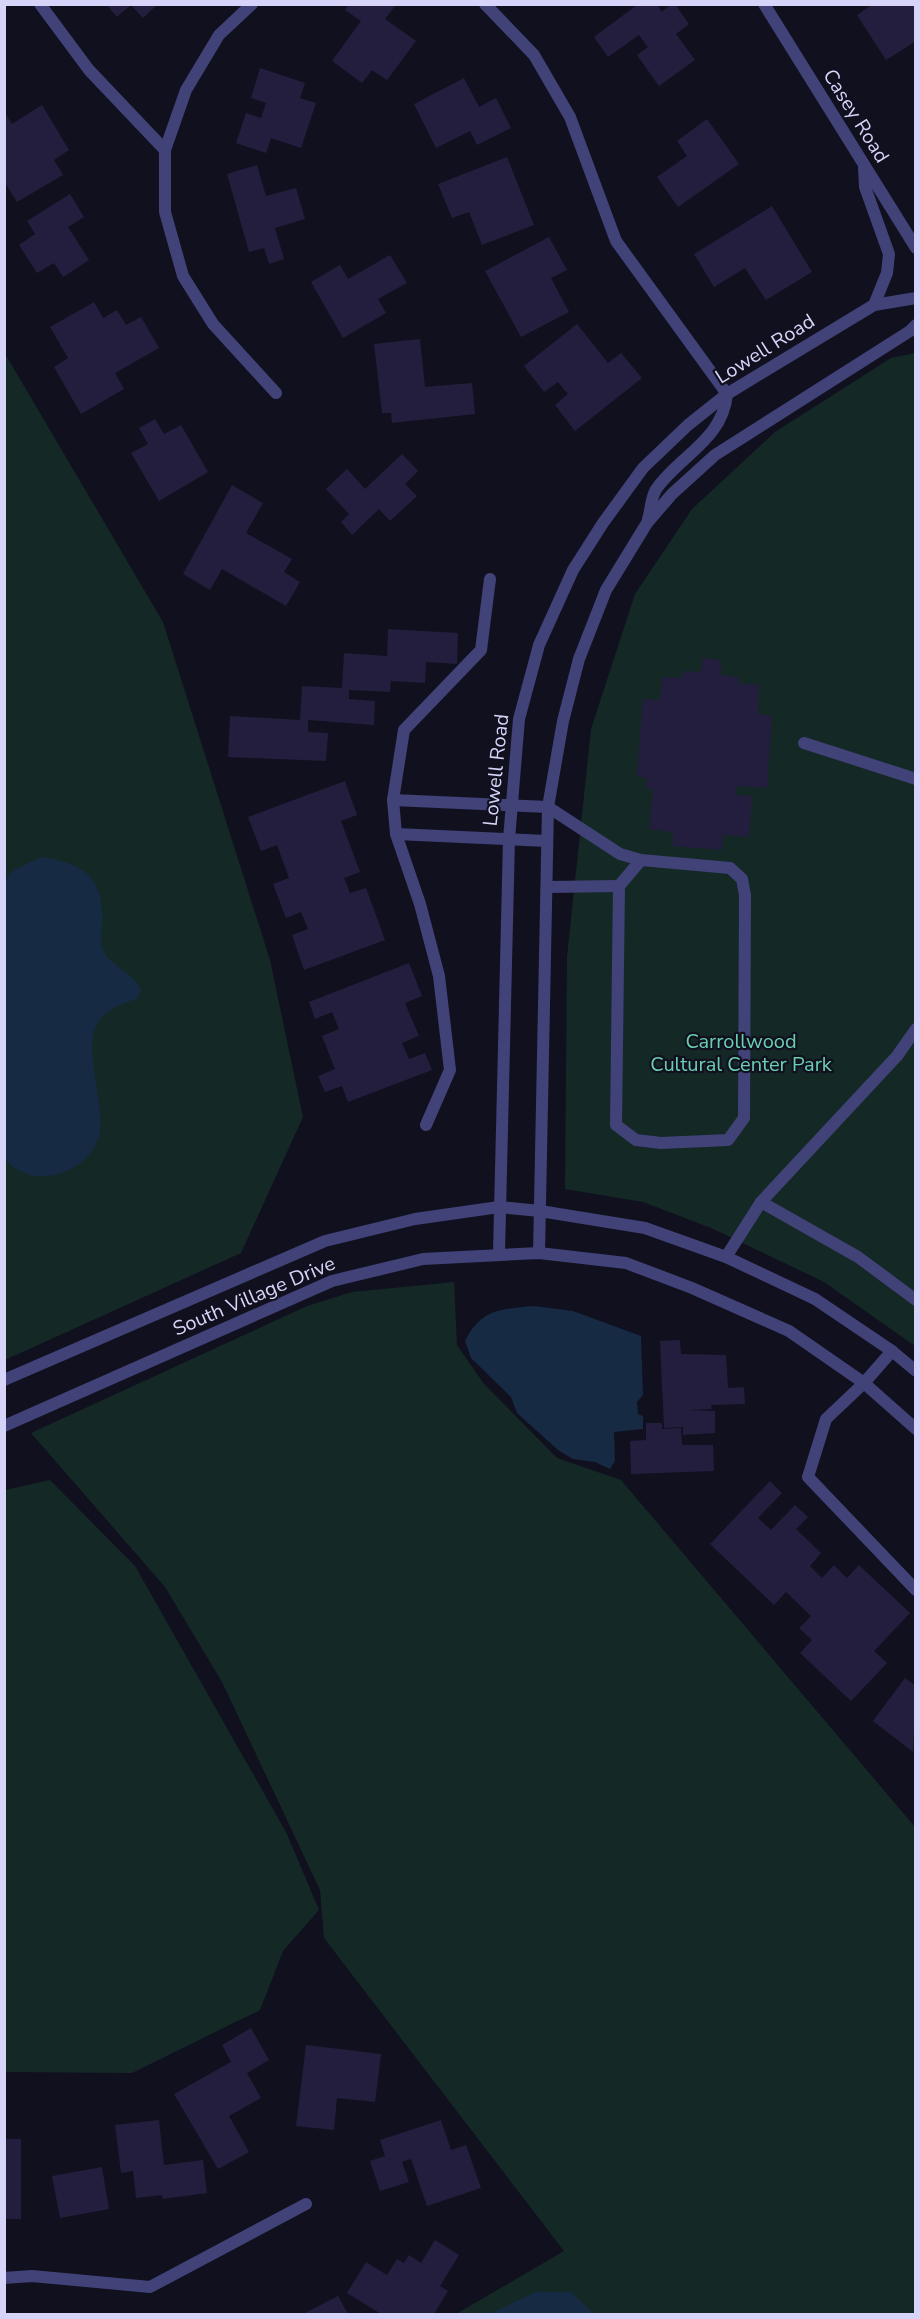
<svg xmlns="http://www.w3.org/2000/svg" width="920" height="2319" viewBox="0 0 920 2319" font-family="'Nunito Sans',sans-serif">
  <rect width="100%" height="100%" fill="#11101f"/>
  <!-- green -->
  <g fill="#142826">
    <polygon points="4,352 163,622 270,960 303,1117 241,1253 5,1360"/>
    <polygon points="915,353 915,1346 824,1282 711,1228 643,1202 565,1189 567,957 591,729 635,594 692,509 775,432 891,358"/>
    <polygon points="454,1282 457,1345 484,1384 557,1458 621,1480 915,1827 915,2314 456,2314 564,2251 324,1938 320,1890 222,1682 165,1587 31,1433 307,1306 352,1292"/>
    <polygon points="50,1480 135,1566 286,1832 319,1910 283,1951 260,2010 132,2073 5,2072 5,1490"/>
  </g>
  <!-- water -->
  <g fill="#162a43">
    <path d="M41,857C82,863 104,876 102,922C102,931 99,941 103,950C110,966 130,970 141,989L138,998C121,1005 101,1010 95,1029C86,1059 103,1098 100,1130C95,1171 34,1194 5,1159L4,882L14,870Z"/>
    <path d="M534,1306L573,1311L641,1336L643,1395L637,1402L638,1414L643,1416V1429L614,1432L615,1461L610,1469L595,1462L573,1459L558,1450L517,1413L511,1397L471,1358L465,1341C481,1309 500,1309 534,1306Z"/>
    <polygon points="536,2292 571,2292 591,2311 591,2314 489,2314"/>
  </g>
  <!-- building -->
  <g fill="#231e3d">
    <polygon points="106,4 158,4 143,18 131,5 117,17"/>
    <polygon points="349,4 393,4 395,6 385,19 416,41 387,80 372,70 362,83 332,61 361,21 345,10"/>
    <polygon points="671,4 675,4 689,24 676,34 695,60 659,86 637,55 648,47 639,35 608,57 594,37 637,5 657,5 662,12"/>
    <polygon points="873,4 916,4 916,41 886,60 857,15"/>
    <polygon points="260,68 305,83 300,98 316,103 301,148 271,138 266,153 236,143 246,113 261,118 266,103 251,98"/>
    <polygon points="464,78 479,107 496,98 511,128 477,145 470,131 436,148 414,104"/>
    <polygon points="42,105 69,150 54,160 63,175 17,202 4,181 4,112 12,124"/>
    <polygon points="707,119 739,164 678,207 657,177 687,156 677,141"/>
    <polygon points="507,157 534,225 482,245 469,212 452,218 438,184"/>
    <polygon points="257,165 266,196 296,188 305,219 275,228 284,259 269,264 264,248 249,252 227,174"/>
    <polygon points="70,194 84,217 68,227 89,260 63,277 54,263 37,273 19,245 35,234 27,221"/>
    <polygon points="772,206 812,272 766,300 745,268 714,287 694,254"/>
    <polygon points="549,237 567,270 551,278 569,312 521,337 485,271"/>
    <polygon points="390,255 407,283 378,299 386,313 343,338 311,282 340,265 348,279"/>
    <polygon points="94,302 103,318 117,310 126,325 141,317 159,348 115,373 124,389 81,414 54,367 68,358 50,327"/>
    <polygon points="577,324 608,363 621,353 642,378 575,431 555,405 568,394 558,382 544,392 524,366"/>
    <polygon points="420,339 425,387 472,383 475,414 392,423 391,413 382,413 374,344"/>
    <polygon points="155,419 164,434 181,425 208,472 159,501 131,453 148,444 139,428"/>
    <polygon points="402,454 418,471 405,484 417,496 390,521 379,509 352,535 341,522 349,514 326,489 347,469 365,489"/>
    <polygon points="232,485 263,503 246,533 292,559 284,572 300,582 286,606 222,569 210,590 183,574"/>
    <polygon points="388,629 458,633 457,664 426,662 425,683 391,681 390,692 349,690 349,699 375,701 374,725 308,720 308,732 328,733 326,761 228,757 230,716 300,720 302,686 342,688 344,653 387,656"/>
    <polygon points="703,658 721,660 721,675 738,677 738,683 759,685 758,714 772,716 767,788 737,786 736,795 752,796 749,837 723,835 722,850 672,846 673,832 649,829 653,789 646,788 647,778 637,776 643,699 660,700 662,677 682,678 683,671 701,672"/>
    <polygon points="345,781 357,815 341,821 360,872 344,878 350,893 366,888 385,940 304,970 292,935 308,929 301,912 286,918 273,884 289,878 277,845 261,851 248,817"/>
    <polygon points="409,963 422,996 405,1003 419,1036 402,1043 409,1059 425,1053 432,1070 348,1102 342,1086 325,1092 318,1076 335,1069 322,1036 339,1029 332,1012 315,1019 309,1002"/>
    <polygon points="680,1340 681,1354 726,1355 728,1388 744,1387 745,1404 711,1405 712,1409 689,1410 715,1411 715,1433 683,1435 683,1427 664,1428 660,1341"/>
    <polygon points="646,1423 662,1423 662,1429 681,1428 682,1445 713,1445 714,1471 631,1474 630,1441 646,1440"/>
    <polygon points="770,1481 782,1493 758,1518 771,1530 795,1505 808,1517 796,1529 821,1553 810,1566 822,1578 834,1565 847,1578 859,1565 910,1613 874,1651 887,1663 851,1701 800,1653 812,1640 799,1628 811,1616 786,1592 774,1605 710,1544"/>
    <polygon points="905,1678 916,1686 913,1752 873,1721"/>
    <polygon points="251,2028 269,2060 247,2073 261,2098 229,2116 249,2152 218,2169 174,2094 231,2062 222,2045"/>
    <polygon points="306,2045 381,2054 375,2102 337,2098 334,2130 296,2126"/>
    <polygon points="159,2120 164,2165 203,2160 207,2193 163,2199 162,2195 136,2198 133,2171 121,2173 115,2125"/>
    <polygon points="441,2120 451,2150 466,2145 481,2188 427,2206 411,2159 402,2162 409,2182 380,2191 370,2161 385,2156 380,2140"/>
    <rect x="4" y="2139" width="17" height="80"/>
    <polygon points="102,2167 109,2209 60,2218 52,2176"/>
    <polygon points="435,2240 459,2255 440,2286 448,2291 434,2314 381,2314 347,2293 366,2262 387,2275 397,2259 404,2263 409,2255 421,2263"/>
    <polygon points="338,2296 348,2314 303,2314"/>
  </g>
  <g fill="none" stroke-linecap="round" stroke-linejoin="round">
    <!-- service -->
    <g stroke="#414278" stroke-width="12">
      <polyline points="804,743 916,779"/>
      <polyline points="548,807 620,854 641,860 730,868 742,879 745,895 744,1118 728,1140 661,1143 636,1140 616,1125 619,886 641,860"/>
      <polyline points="547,887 619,886"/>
      <polyline points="761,1202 858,1257 916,1300"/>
      <polyline points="726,1257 761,1202 897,1056 916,1029"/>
    </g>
    <!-- minor -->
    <g stroke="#414278" stroke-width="12">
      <polyline points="40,4 89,70 165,150"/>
      <polyline points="252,4 219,35 186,90 165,150 165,212 183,276 213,324 276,393"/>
      <polyline points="485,4 534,55 570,117 616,241 727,394"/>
      <polyline points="393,800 548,807"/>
      <polyline points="396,834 547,841"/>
      <polyline points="426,1125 450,1070 439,976 420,904 396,834 393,800 404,730 481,650 490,579"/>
      <polyline points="892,1351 864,1383 826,1419 808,1477 916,1590"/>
      <polyline points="4,2278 32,2276 150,2287 306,2204"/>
    </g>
    <!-- tertiary -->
    <g stroke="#414278" stroke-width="12">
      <polyline points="764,4 916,248"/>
      <polyline points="864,168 865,187 889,254 887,273 874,305"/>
      <path d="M648,519C651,510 651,495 657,488C681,455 723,439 727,394"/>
      <polyline points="499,1253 509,839 519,719 539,645 573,570 603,523 643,468 688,425 727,394 874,305 916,298"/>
      <polyline points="539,1253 548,807 563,721 579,659 606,590 647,523 672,494 715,455 910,331 916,325"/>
      <polyline points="4,1380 325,1241 415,1219 499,1207 540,1211 645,1228 726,1257 815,1299 892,1351 916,1371"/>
      <polyline points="4,1426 332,1281 423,1259 539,1253 626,1263 692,1288 789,1331 864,1383 916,1429"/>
    </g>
  </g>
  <g text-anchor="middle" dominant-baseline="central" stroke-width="4.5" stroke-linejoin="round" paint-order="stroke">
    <!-- street labels -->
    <g font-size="20" fill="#d6d4f9" stroke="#11101f">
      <text transform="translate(856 116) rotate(58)">Casey Road</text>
      <text transform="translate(765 349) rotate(-32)">Lowell Road</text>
      <text transform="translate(496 770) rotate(-84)">Lowell Road</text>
      <text transform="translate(254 1296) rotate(-23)">South Village Drive</text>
    </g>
    <!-- park labels -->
    <g font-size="20" fill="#6acfb0" stroke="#11101f">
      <text x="741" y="1041">Carrollwood<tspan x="741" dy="23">Cultural Center Park</tspan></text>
    </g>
  </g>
  <!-- border -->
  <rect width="920" height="2319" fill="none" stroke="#d6d4f9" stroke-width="12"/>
</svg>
